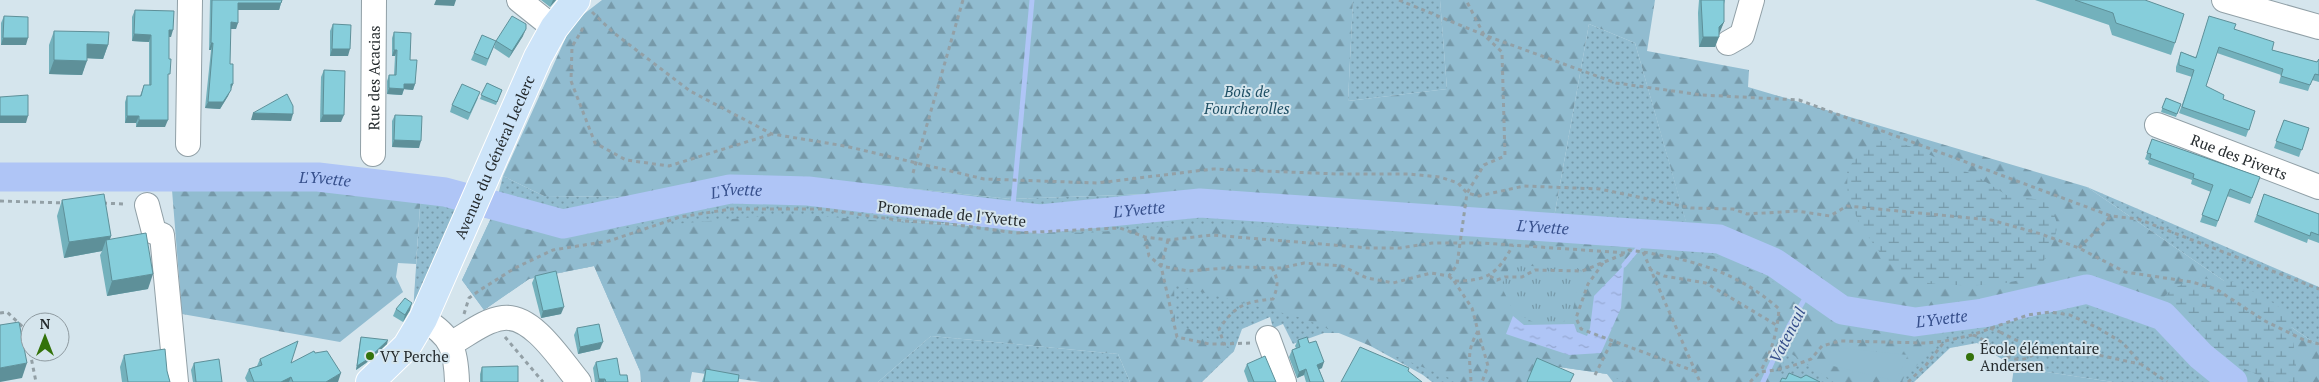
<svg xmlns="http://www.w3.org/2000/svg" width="2319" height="382" viewBox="0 0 2319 382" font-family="'PT Serif',serif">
  <defs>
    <pattern id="grass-dots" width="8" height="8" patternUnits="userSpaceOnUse" patternTransform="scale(1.25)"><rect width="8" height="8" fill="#91bcd0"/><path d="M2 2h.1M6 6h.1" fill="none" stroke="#7699a9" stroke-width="1.8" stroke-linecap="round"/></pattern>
    <pattern id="forest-firs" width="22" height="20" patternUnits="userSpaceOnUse" patternTransform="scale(1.25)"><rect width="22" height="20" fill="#91bcd0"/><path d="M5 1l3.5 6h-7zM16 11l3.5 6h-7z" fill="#7699a9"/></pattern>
    <pattern id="wetland-marsh" width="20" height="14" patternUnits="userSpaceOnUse" patternTransform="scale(1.25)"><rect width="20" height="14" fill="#91bcd0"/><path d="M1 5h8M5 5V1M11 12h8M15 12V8" fill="none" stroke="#7699a9"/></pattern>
    <pattern id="park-tufts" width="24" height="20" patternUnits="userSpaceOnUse" patternTransform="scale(1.25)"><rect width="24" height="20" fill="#91bcd0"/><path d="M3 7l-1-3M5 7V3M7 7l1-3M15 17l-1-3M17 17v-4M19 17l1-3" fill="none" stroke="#7699a9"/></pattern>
    <pattern id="water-ripples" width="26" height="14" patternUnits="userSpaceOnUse" patternTransform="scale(1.25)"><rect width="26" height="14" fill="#afc5f6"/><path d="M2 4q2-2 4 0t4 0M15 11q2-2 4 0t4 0" fill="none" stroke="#96a9d3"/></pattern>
  </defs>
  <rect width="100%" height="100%" fill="#d5e5ed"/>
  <!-- grass -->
  <g fill="url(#grass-dots)" fill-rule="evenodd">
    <polygon points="1353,0 1440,0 1447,89 1348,101"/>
    <path d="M1589,24L1635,43L1688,228L1726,230L1767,248L1808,271L1849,302L1933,315L2087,289L2165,312L2242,382H2113L2014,367L1977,343L1950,348L1914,382H1613L1607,374L1546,365L1528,382H1432L1423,375L1347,333H1324L1293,344L1283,324L1273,328L1270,317L1242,329L1234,351L1202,382H1171L1174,285L715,255L691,374L640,371L594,266L529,279L484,310L462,280L493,214L503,176L544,196L632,197L724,177L856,183L1011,199L1152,194L1345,205L1553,223ZM873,219L1047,230V231Z"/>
    <polygon points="2087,187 2319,287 2319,346"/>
    <polygon points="421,192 465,203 413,312"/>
    <polygon points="931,336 1118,354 1130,382 878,382"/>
  </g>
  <!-- forest -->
  <g fill="url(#forest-firs)">
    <polygon points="602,0 1353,0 1348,101 1447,89 1440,0 1655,0 1647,51 1749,70 1748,87 2087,187 2319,346 2319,382 2242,382 2165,312 2087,289 2023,297 1933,315 1849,302 1808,271 1767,248 1726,230 1688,229 1635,43 1589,24 1553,223 1345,205 1152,194 1011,199 856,183 725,177 632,197 544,196 503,176 567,35 580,17"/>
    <polygon points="317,188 421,192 416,264 398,263 396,277 403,292 340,342 182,314 172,190"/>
    <polygon points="493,214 605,230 791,214 991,229 1085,233 1200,224 1579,239 1730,258 1803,298 1949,335 1904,377 1902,382 1834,382 1787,351 1778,382 1626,382 1607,374 1546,365 1528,382 1459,382 1302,318 1174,285 1175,322 1234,351 1199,382 1130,382 1118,354 931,336 878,382 761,382 692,372 690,382 641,382 640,371 594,266 529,279 484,310 462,280"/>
  </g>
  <!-- wetland -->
  <g fill="url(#wetland-marsh)">
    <path d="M1885,138L1915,148L1941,160L1978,177L2008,196L2043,200C2057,217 2061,223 2052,244C2045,261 2040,269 2024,278C2005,288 1921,288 1904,276C1883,262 1857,223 1849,200C1846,191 1848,178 1847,169L1860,154Z"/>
    <path d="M2200,278L2236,282L2275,304L2290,316L2298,382H2267L2260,376L2226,360L2176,309L2159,304C2167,289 2184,282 2200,278Z"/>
  </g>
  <!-- park -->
  <polygon fill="url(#park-tufts)" points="1565,260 1582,271 1572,313 1562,323 1533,322 1514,312 1501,286 1511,264 1552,268"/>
  <!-- garden -->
  <g fill="#91bcd0">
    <polygon points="1841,348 1908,355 1896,381 1829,365"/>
    <polygon points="2014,367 2113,382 2012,382"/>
  </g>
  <!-- water -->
  <polygon fill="url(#water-ripples)" points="1624,265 1621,308 1601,353 1569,355 1506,334 1513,316 1524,325 1574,324 1577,332 1587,336 1590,328 1594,296"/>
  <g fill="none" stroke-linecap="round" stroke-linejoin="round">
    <!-- stream -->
    <g stroke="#afc5f6" stroke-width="5">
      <polyline points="1012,216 1032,0"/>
      <polyline points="1624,265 1650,234"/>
      <polyline points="1763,382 1789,326 1811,288"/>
    </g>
    <!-- river -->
    <path stroke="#afc5f6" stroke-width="29" id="s1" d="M0,177H318L445,192L563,224L730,189L808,191L1040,219L1200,203L1719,239L1775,263L1842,310L1915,322L1983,313L2087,289L2163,316L2201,356L2233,382"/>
    <!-- minor casing -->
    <g stroke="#91a0a7" stroke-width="26">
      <g id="minor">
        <polyline points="519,0 554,28"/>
        <polyline points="2224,0 2319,27"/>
        <polyline points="1728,43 1742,35 1752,0"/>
        <path id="s2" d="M2157,125L2319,187"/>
        <polyline points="188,144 190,0"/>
        <path id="s3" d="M373,154L374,0"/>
        <polyline points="147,205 154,232 162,235 176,382"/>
        <path d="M423,319C452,336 456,350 457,382"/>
        <polyline points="1268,338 1284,382"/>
        <path d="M452,343C467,335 485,320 503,318C533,314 562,362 579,382"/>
      </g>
    </g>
    <!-- major casing -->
    <g stroke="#fff" stroke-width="30">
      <g id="major">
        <path id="s4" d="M370,382L407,346L423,319L538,57L554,28L576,0"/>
      </g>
    </g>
    <!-- path -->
    <g stroke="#93a0a6" stroke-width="3" stroke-dasharray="4 4" stroke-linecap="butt">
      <polyline points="1399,0 1484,35 1616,83 1702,95 1799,100 2111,216 2138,219 2319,289"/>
      <polyline points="592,12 614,33 690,91 772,134 845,146 984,179 1097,183 1213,169 1338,174 1408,174 1440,177 1458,183 1467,193 1479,196 1524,186 1600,189 1691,208 1733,209 1747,214 1797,211 1830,216 1847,206 1991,220 2041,234 2079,248 2125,272 2192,282 2216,289 2265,321 2304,340 2319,344"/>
      <polyline points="583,28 572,47 571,81 595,143 626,160 669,166 772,134"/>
      <polyline points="913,173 963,0"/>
      <polyline points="0,201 64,203"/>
      <polyline points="103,203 124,204"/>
      <polyline points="1145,237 1149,256 1161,266 1188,271 1238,267 1281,268 1304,263 1342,266 1367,278 1393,283 1431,273 1449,276 1457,265 1467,193 1484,165 1505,156 1502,52 1484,35 1466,0"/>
      <polyline points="1168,240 1161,266 1177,337 1209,344 1224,344"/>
      <polyline points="2079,248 2111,216"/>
      <polyline points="1643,252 1700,382"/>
      <polyline points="1603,263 1588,284 1576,318 1581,329 1694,371"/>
      <polyline points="1649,269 1664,276 1706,283 1778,326"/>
      <path d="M1449,276L1454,281C1487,281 1497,275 1513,245"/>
      <polyline points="1490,276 1497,280 1505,277 1522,277 1535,270 1582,271 1624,254"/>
      <path d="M1454,281L1472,308L1478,331C1466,352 1470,359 1471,382"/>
      <polyline points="0,313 7,312 26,330 30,350"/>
      <path d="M464,314L469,298L480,290L515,268L553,250L609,241L680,217L731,209H823L904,221L950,224L1016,233L1120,228L1145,237L1168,240L1212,235L1369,248H1400L1432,243H1482L1626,253L1629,250C1685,258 1735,269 1779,309C1777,333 1772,351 1760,372"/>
      <polyline points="1478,331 1488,366 1482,382"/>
      <polyline points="2000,332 2040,352"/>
      <path d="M1973,335C1989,340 1999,357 2016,359C2030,362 2036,349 2048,349C2079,349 2110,358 2140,364"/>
      <polyline points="505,337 543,382"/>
      <path d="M1250,343L1224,344L1219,329C1236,305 1244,302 1273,299C1278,287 1279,280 1272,268"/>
      <polyline points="30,352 36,382"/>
      <polyline points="1595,375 1612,341"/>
      <polyline points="1750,382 1760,372 1776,370 1798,364 1811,359 1822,346 1840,341 1926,343 1945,341 1972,335 2028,315 2050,312 2070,315 2098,328 2123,343 2142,365 2167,382"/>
      <polyline points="1908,382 1926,365 1945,341"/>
    </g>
    <!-- minor -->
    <use href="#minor" stroke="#fff" stroke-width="24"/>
    <!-- major -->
    <use href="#major" stroke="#cde4f9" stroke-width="28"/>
    <!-- path-bridge -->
    <polyline stroke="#93a0a6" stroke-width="3" stroke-dasharray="4 4" stroke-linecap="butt" points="1990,328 2000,332"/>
  </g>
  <!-- wall -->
  <g fill="#73b1bc">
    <polygon points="210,0 282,0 279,10 238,10 236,29 230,29 230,64 233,84 228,96 220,109 205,108 211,50 209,50"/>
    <polygon points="541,0 556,0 550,7"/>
    <polygon points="1699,0 1725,0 1724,4 1724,22 1719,33 1715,47 1699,47 1698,13"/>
    <polygon points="2035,0 2145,0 2175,43 2171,55 2112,35 2109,25"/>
    <polygon points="135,10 171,37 169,37 168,81 165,127 136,127 136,123 125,123 125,102 127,96 140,96 144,85 149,85 149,42 132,41 132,17"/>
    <polygon points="4,16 26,45 1,45 1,23"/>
    <polygon points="333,24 348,56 330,56 330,31"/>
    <polygon points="2234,29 2272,50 2317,62 2319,59 2319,82 2312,80 2308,91 2279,83 2281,75 2217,53 2206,86 2223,99 2255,111 2246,137 2179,113 2192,77 2176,72 2176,67 2181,52 2195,57"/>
    <polygon points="54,31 108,45 103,59 87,58 82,75 49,74 49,45"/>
    <polygon points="394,32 410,60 415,84 413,90 404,89 402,95 387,94 387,81 389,75 394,75 395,56 392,56 392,38"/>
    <polygon points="523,36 509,58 494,48 496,41"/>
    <polygon points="496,41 486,66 471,60 474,53"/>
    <polygon points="324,70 341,122 320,122 321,77"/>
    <polygon points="487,83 502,90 496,105 480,99"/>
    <polygon points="478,98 468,120 450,112 452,105"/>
    <polygon points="2166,98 2181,104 2176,117 2161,112"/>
    <polygon points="395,115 419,148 392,147 392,121"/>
    <polygon points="2284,120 2309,128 2299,157 2274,148"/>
    <polygon points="2152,139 2260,177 2250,204 2227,196 2216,227 2200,222 2211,192 2191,184 2192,180 2148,164 2149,161 2145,159"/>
    <polygon points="2264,194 2319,214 2319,243 2308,239 2307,243 2254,222"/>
    <polygon points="62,200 111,236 110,239 148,289 107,296 100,255 102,251 64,258 57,216"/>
    <polygon points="535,276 561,314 541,318 532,283"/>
    <polygon points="396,309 410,310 403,322 393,316"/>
    <polygon points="577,328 600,349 578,354 574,335"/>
    <polygon points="361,337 387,344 366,363 356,370 360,340"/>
    <polygon points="1298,340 1309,343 1322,368 1319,369 1324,382 1306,382 1304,375 1297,378 1289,357 1292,350 1296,348 1295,346"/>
    <polygon points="124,355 167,371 170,382 122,382 120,367"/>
    <polygon points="260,359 291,363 338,382 247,382 245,378 249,369 257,366"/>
    <polygon points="596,362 620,375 628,382 595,382 593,368"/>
    <polygon points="194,363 222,382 193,382 191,370"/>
    <polygon points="1247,364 1276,382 1248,382 1244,371"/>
    <polygon points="482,367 518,382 480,382 480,374"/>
    <polygon points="706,369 738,382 702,382"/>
  </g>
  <!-- shaded-wall -->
  <g fill="#5e9099">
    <polygon points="436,0 456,0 454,6 434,5"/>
    <polygon points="553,0 556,0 550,7"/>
    <polygon points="238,3 281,3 279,10 236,10"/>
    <polygon points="231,22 238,23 236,29 228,29"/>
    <polygon points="1724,22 1720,32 1716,37 1719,27"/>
    <polygon points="526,29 523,36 509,58 512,51"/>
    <polygon points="169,30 173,30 171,37 166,37"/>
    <polygon points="134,34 151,35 149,42 132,41"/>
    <polygon points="1703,37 1719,37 1715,47 1699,47"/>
    <polygon points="3,38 28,38 26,45 1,45"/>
    <polygon points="211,43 213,43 211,50 209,50"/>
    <polygon points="87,44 108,45 103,59 82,58"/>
    <polygon points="332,49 350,49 348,56 330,56"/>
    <polygon points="394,50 397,50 395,56 392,56"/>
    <polygon points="54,60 87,61 82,75 49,74"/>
    <polygon points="231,84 233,84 228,96 220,109 205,108 208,102"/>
    <polygon points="404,84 415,84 413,90 402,89"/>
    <polygon points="389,88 404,89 402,95 387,94"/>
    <polygon points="253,113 293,114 291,121 251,120"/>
    <polygon points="323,115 344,115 341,122 320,122"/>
    <polygon points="0,116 28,116 26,123 0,123"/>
    <polygon points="127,116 139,116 136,123 125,123"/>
    <polygon points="139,120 168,120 165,127 136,127"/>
    <polygon points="394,140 421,141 419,148 392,147"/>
    <polygon points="111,236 107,247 106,240 102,251 64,258 69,242"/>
    <polygon points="153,274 148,289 107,296 112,281"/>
    <polygon points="412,303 410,310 403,322 405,315"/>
    <polygon points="564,307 561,314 541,318 543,311"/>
    <polygon points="388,340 387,344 366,363 356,370 357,366"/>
    <polygon points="603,342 600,349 578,354 580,347"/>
    <polygon points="1324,362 1322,368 1315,371 1317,365"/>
    <polygon points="27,363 22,378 0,382 0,368"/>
    <polygon points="1306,369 1304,375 1297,378 1299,372"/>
    <polygon points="341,373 338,382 326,382"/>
    <polygon points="291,377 289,382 281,382"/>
    <polygon points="599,379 605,379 604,382 598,382"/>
  </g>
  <!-- building -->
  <g fill="#86cedb" stroke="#5e9099">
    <polygon points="212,0 282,0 281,3 238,3 238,23 231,22 230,64 233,64 233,84 231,84 231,90 223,102 208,102 213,43 211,43"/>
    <polygon points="1701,0 1724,0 1724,22 1719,27 1719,37 1703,37"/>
    <polygon points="2075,0 2145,0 2184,14 2175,43 2116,23 2113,13"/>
    <polygon points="135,10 174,11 173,30 169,30 169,59 171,59 170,74 168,74 168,120 139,120 139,116 127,116 127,96 141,96 144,85 151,85 151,35 134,34"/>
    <polygon points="4,16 28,17 28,38 3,38"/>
    <polygon points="512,16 526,24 526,29 512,51 496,41"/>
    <polygon points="2209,16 2236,24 2234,29 2274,42 2272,50 2317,62 2319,59 2319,75 2315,74 2310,85 2281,76 2283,69 2219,47 2206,86 2224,95 2223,99 2255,111 2249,130 2182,107 2194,70 2179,65 2179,60 2181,52 2196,58"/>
    <polygon points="333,24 351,25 350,49 332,49"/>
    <polygon points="54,31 109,32 108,45 87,44 87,61 54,60"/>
    <polygon points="394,32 411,33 410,60 417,60 415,84 404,84 404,89 389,88 389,75 396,75 397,50 394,50"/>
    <polygon points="482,35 496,41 488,59 474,53"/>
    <polygon points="324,70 345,71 344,115 323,115"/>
    <polygon points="487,83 502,90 497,102 481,95"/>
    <polygon points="462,84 480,92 470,113 452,105"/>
    <polygon points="287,94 293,106 293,114 253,113"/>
    <polygon points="28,95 28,116 0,116 0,97"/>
    <polygon points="2166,98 2181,104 2177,114 2162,108"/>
    <polygon points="395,115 422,116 421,141 394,140"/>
    <polygon points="2284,120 2309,128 2302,150 2276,141"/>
    <polygon points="2152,139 2260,177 2252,198 2230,189 2218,221 2202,215 2213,185 2193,178 2194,174 2150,158 2151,154 2147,153"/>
    <polygon points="104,194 111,236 69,242 62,200"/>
    <polygon points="2264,194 2319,214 2319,235 2311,232 2310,236 2257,215"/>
    <polygon points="146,233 153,274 112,281 106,240"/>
    <polygon points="556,271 564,307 543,311 535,276"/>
    <polygon points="405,298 412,303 405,315 396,309"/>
    <polygon points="19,322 27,363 0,368 0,325"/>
    <polygon points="599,324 603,342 580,347 577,328"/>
    <polygon points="361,337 388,340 368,359 357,366"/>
    <polygon points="1307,337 1309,343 1316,341 1324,362 1317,365 1324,382 1310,382 1306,369 1299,372 1292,350 1300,347 1298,340"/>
    <polygon points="298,341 291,363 314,351 315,353 327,351 341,373 326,382 293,382 291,377 281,382 254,382 249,369 262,365 260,359"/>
    <polygon points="1360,347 1409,368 1408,371 1422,382 1341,382"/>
    <polygon points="165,349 167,371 170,382 128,382 124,355"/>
    <polygon points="1265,356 1276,382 1254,382 1247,364"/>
    <polygon points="617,358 620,375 627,375 628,382 606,382 605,379 599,379 596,362"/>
    <polygon points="1537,358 1574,374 1570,382 1527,382"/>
    <polygon points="219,359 222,382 196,382 194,363"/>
    <polygon points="518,366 518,382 482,382 482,367"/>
    <polygon points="706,369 739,375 738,382 704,382"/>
    <polygon points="1789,373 1801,378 1806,375 1820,382 1780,382 1782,378 1786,379"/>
  </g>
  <!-- markers -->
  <g fill="#33720a" stroke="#d5e5ed" stroke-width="2">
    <circle cx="370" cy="356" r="5"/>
    <circle cx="1970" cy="357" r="5"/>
  </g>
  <g text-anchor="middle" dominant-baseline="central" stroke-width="4" stroke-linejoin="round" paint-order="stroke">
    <!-- street labels -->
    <g font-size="15" fill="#252b2e" stroke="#d5e5ed">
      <text stroke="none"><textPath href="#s3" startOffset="76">Rue des Acacias</textPath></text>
      <text stroke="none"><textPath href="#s2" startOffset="88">Rue des Piverts</textPath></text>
      <text stroke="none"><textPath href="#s4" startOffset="260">Avenue du Général Leclerc</textPath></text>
      <text transform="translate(952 213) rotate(6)">Promenade de l'Yvette</text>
    </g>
    <!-- park labels -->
    <g font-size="15" font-style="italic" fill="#205065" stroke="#d5e5ed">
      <text x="1247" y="91">Bois de<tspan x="1247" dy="17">Fourcherolles</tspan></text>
    </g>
    <!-- poi labels -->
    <g font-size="15" fill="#252b2e" stroke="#d5e5ed" text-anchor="start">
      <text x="1980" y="348">École élémentaire<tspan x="1980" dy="17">Andersen</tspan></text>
      <text x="380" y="356">VY Perche</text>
    </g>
    <!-- water labels -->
    <g font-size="16" font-style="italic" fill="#364f8b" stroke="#d5e5ed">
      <text stroke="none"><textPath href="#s1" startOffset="325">L'Yvette</textPath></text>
      <text stroke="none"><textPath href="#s1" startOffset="745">L'Yvette</textPath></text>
      <text stroke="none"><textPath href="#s1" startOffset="1150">L'Yvette</textPath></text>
      <text stroke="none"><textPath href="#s1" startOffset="1555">L'Yvette</textPath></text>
      <text stroke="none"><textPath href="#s1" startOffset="1975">L'Yvette</textPath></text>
      <text transform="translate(1787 335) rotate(-63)">Vatencul</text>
    </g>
  </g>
  <!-- north arrow -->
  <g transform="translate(45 337)"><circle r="24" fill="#d5e5ed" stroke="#8f9ba1"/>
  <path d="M0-4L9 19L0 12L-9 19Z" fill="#33720a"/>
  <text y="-8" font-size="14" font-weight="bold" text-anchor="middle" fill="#252b2e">N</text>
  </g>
</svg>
